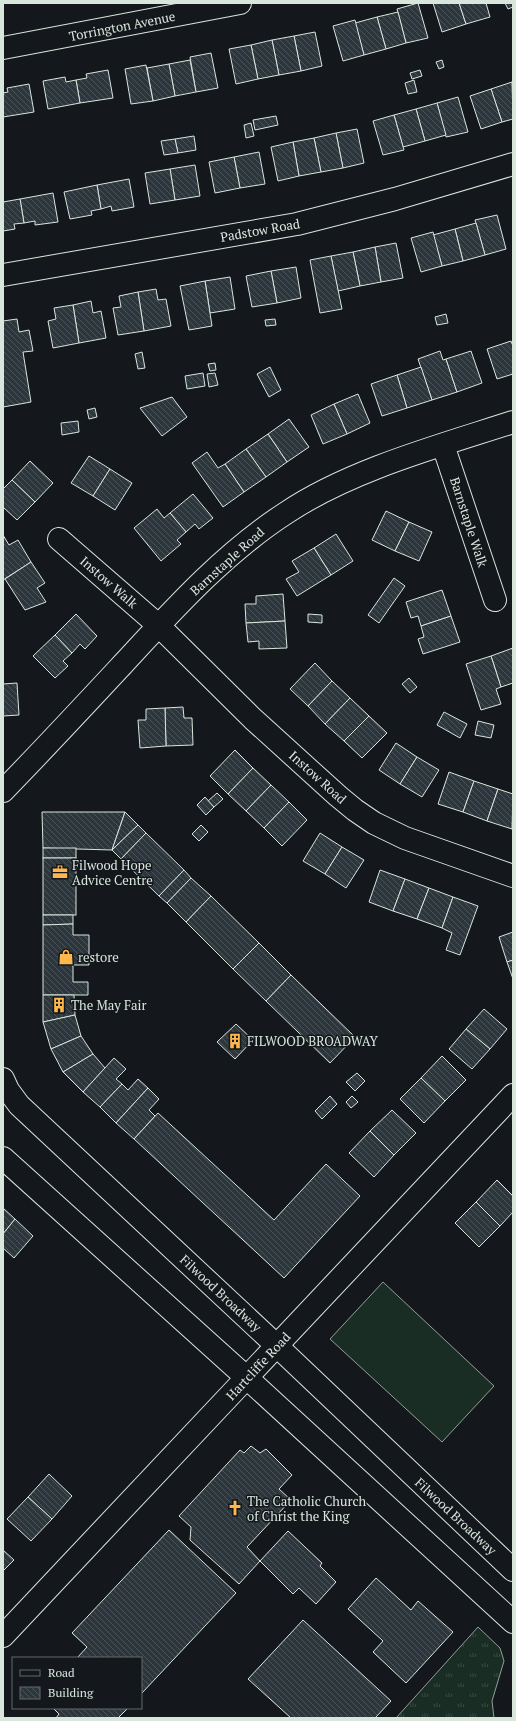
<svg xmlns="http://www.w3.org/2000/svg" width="516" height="1721" viewBox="0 0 516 1721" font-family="'PT Serif',serif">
  <defs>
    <pattern id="grass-tufts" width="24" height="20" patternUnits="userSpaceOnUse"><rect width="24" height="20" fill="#1a2d24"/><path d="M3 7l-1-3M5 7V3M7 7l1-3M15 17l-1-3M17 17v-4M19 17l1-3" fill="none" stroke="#3b4b43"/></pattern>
    <pattern id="building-back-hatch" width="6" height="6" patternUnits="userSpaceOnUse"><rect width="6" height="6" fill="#2c363c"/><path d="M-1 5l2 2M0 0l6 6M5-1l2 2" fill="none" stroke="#4a5358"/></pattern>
  </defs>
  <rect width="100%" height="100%" fill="#14181c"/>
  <!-- grass -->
  <polygon fill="url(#grass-tufts)" stroke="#939e99" points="478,1627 500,1648 504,1661 492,1701 494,1718 396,1718"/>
  <!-- pitch -->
  <polygon fill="#1a2d24" stroke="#939e99" points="383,1282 494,1386 442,1442 330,1339"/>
  <!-- building -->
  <g fill="url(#building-back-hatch)" stroke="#d8e6dc">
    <polygon points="418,3 428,38 406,43 397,9"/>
    <polygon points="433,3 459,3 466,24 442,32"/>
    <polygon points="459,3 486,3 490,17 466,24"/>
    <polygon points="505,3 513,3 513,7 508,9"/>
    <polygon points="398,12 406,43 386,49 377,17"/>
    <polygon points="377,17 386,49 364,55 355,23"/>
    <polygon points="355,20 364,55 343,61 333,26"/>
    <polygon points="315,32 322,66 301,71 294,36"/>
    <polygon points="294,36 301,71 279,75 272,40"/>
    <polygon points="272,40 279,75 258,79 251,45"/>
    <polygon points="251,45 258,79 236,84 229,49"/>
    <polygon points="211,53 218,88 196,92 190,57"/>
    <polygon points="190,60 196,92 175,96 169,64"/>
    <polygon points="442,60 444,67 439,69 436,62"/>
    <polygon points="169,64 175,96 153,101 147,68"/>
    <polygon points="146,65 153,101 131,104 125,69"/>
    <polygon points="108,70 113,98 80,103 76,80 87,78 86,74"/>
    <polygon points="420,70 422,76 412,79 410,73"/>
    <polygon points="65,77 66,82 76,80 80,103 48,109 43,81"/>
    <polygon points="414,80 417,92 408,94 405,83"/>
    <polygon points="512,82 513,119 502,122 491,89"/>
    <polygon points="29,84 34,112 3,117 3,93 8,92 7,88"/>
    <polygon points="491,89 502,122 481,129 470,96"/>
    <polygon points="458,97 468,132 446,137 437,103"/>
    <polygon points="437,103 446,135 425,141 416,109"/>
    <polygon points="416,109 425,141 403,147 394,115"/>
    <polygon points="394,115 404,150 383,155 373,121"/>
    <polygon points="276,116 278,125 255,130 253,120"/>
    <polygon points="251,123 254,136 246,138 244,125"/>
    <polygon points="357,129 364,163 343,168 336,133"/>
    <polygon points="336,133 343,168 321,172 314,138"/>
    <polygon points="194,136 196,150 178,153 175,139"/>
    <polygon points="314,138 321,172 299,176 293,142"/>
    <polygon points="175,139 178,153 164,155 161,141"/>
    <polygon points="293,142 299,176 278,181 271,147"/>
    <polygon points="259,152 265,184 240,188 234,157"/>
    <polygon points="234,157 240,188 215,193 209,162"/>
    <polygon points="195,165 200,196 175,200 170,169"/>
    <polygon points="170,169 175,200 150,204 145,173"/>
    <polygon points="129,179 134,207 112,211 111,206 101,209 97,185"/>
    <polygon points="97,185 101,209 91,211 92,215 70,219 64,192"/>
    <polygon points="53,193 58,222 35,225 35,221 24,223 20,199"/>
    <polygon points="20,199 24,223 14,224 15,229 3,231 3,202"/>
    <polygon points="497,215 506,249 485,255 475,220"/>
    <polygon points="476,223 485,255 463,261 455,229"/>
    <polygon points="455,229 463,261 442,266 433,235"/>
    <polygon points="433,232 442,266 421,272 411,238"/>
    <polygon points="396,243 403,278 381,282 375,247"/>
    <polygon points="375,247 381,282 360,286 353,252"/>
    <polygon points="353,252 360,286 338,291 331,256"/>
    <polygon points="331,256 342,309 320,313 310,260"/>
    <polygon points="296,267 301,298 277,303 271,271"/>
    <polygon points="271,271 277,303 252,307 246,276"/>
    <polygon points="230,277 235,309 210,313 205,281"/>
    <polygon points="205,281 212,326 189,330 180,286"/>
    <polygon points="156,289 158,300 166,299 171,326 144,331 138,292"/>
    <polygon points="138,292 144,331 118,335 113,308 121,307 119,296"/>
    <polygon points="91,301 93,313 101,311 106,338 79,343 73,305"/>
    <polygon points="73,305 79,343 53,348 48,321 56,319 54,308"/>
    <polygon points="446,314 448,323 437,325 435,317"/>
    <polygon points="17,319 19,332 29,330 33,351 23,352 31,402 3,407 3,321"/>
    <polygon points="275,319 276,325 266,326 265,320"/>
    <polygon points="511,341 513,346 513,374 497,379 487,349"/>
    <polygon points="440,351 443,360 446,359 457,392 432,400 418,359"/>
    <polygon points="471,351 482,383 457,392 446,359"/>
    <polygon points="142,352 145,368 138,369 135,354"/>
    <polygon points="215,363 216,370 210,371 208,364"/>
    <polygon points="270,367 281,390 269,397 257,374"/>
    <polygon points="421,367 432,400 407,408 397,375"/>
    <polygon points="203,373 205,386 187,389 185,376"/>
    <polygon points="215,373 218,385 209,387 207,374"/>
    <polygon points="397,375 407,408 382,416 371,384"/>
    <polygon points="358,394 370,423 347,434 334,404"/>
    <polygon points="172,397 187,417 162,436 140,408"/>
    <polygon points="334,404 347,434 323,444 311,415"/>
    <polygon points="95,408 97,417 89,419 87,410"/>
    <polygon points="289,419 309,447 287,462 268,434"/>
    <polygon points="78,421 79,432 62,435 61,423"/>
    <polygon points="268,434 287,462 266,477 246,449"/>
    <polygon points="246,449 266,477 244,492 225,464"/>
    <polygon points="207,452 218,468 225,464 244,492 223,507 192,463"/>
    <polygon points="89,456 110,469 93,496 71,483"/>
    <polygon points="30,461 53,483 35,502 12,480"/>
    <polygon points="110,469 132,483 115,510 93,496"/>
    <polygon points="12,480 35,502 17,520 3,507 3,489"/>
    <polygon points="193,494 213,518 199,529 195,524 186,532 170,513"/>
    <polygon points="157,509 164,518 170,513 186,532 177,540 181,544 161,561 134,528"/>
    <polygon points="386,511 409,522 395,551 372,540"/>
    <polygon points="409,522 432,532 419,561 395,551"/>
    <polygon points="336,534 353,561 331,575 314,548"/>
    <polygon points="3,535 9,545 18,540 31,562 3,580"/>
    <polygon points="314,548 331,575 297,596 286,579 299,572 292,561"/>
    <polygon points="31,562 45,583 37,588 46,602 25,610 5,579"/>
    <polygon points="394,578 405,586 379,623 368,615"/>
    <polygon points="442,590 451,616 421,626 418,616 411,618 406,602"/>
    <polygon points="283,594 285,621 246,623 245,604 256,604 256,596"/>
    <polygon points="76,614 97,636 85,649 80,644 72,653 55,635"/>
    <polygon points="308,614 322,615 322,623 308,622"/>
    <polygon points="451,616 460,642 423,654 418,639 424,637 421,626"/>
    <polygon points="285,621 287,648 259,649 259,641 248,642 246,623"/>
    <polygon points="55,635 72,653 63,661 68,666 55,678 33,656"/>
    <polygon points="513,648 513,683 501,687 491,656"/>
    <polygon points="491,656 501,687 496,689 501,704 481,710 466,664"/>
    <polygon points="315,663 332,681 308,706 290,689"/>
    <polygon points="409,678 417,687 410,693 402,684"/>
    <polygon points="332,681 350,698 325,724 308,706"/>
    <polygon points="17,683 19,715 3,716 3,684"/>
    <polygon points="350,698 369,716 344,741 325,724"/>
    <polygon points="183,707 184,718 192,718 193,745 166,746 165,708"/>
    <polygon points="165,708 166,746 140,748 138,720 146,720 146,709"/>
    <polygon points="444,712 467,724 460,738 437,725"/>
    <polygon points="369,716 387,733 362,758 344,741"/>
    <polygon points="478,721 494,725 491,738 475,735"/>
    <polygon points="396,743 417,757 400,784 379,770"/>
    <polygon points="235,750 253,768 228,794 210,776"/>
    <polygon points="417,757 439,770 422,797 400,784"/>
    <polygon points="253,768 271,785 246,811 228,794"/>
    <polygon points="449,772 474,781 463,812 438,804"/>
    <polygon points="474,781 498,789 487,821 463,812"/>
    <polygon points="271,785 289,802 264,828 246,811"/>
    <polygon points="498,789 513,794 512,829 487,821"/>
    <polygon points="217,793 223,799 214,807 208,801"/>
    <polygon points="205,797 214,807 206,815 197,805"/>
    <polygon points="289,802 307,820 282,846 264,828"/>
    <polygon points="42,812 125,812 112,850 43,848"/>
    <polygon points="125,812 138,825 112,850"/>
    <polygon points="138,825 146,833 121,859 112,850"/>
    <polygon points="201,825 208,832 199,841 192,834"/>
    <polygon points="146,833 184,870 159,896 121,859"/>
    <polygon points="320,833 342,847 325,874 303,861"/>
    <polygon points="342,847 364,860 346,888 325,874"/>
    <rect x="43" y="848" width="33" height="10"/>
    <rect x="43" y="858" width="33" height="57"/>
    <polygon points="184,870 191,878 167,903 159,896"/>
    <polygon points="380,870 405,879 393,911 369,902"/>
    <polygon points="191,878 211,896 186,922 167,903"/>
    <polygon points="405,879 429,888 417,919 393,911"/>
    <polygon points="429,888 453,897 442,928 417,919"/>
    <polygon points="211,896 259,943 233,969 186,922"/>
    <polygon points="453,897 478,906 460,955 446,950 452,933 442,928"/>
    <polygon points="43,915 73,915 73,924 43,925"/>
    <polygon points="73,924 73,935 89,935 89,965 73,965 73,982 88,982 88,995 43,995 43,925"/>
    <polygon points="513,932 513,960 507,962 499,937"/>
    <polygon points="259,943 291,975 266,1001 233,969"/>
    <polygon points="513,960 513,979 507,962"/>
    <polygon points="291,975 355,1037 330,1063 266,1001"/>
    <polygon points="43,995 74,995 75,1015 43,1022"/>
    <polygon points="484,1009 507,1029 490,1049 466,1029"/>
    <polygon points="75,1015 81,1036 51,1049 43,1022"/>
    <polygon points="236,1024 253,1040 235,1059 217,1042"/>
    <polygon points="466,1029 490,1049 472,1069 449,1049"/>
    <polygon points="81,1036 93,1054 63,1072 51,1049"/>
    <polygon points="93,1054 105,1068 83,1092 63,1072"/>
    <polygon points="442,1056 466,1080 445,1101 421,1078"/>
    <polygon points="114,1058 126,1069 116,1079 122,1084 100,1107 83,1092"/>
    <polygon points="357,1073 365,1081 355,1091 346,1082"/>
    <polygon points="421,1078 445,1101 424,1123 400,1099"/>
    <polygon points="138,1079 148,1088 116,1123 100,1107 122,1084 128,1090"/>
    <polygon points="148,1088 159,1099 149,1110 155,1116 134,1139 116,1123"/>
    <polygon points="330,1096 337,1104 322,1119 315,1111"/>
    <polygon points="352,1096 358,1102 351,1108 346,1102"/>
    <polygon points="392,1110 416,1133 394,1155 370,1131"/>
    <polygon points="158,1113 274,1220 326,1164 360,1196 284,1278 134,1139"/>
    <polygon points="370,1131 394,1155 374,1177 349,1153"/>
    <polygon points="497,1180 513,1196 513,1212 500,1226 476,1202"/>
    <polygon points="476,1202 500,1226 479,1247 455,1223"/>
    <polygon points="3,1208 15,1219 3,1234"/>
    <polygon points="15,1219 33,1236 14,1258 3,1248 3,1234"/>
    <polygon points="251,1446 260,1453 266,1449 292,1475 279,1489 291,1500 247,1547 260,1561 239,1584 190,1540 191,1527 179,1516 240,1450 244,1453"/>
    <polygon points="49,1474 72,1496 52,1519 28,1497"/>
    <polygon points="28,1497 52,1519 31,1541 7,1519"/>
    <polygon points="169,1530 236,1593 141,1694 141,1658 77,1658 87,1647 72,1633"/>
    <polygon points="288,1531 322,1563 320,1566 336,1582 316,1604 299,1588 293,1594 260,1561"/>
    <polygon points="3,1550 14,1560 3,1571"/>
    <polygon points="376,1578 411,1610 418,1601 453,1632 406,1683 373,1652 383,1641 348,1609"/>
    <polygon points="303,1620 391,1701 375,1718 291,1718 248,1679"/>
    <polygon points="53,1708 128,1708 118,1718 56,1718 59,1714"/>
  </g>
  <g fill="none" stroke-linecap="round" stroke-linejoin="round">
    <!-- street casing -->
    <g stroke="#d8e6dc" stroke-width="24">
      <g id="street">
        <polyline points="3,48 240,3"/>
        <polyline points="3,275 297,224 395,199 513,164"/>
        <polyline points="443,445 495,600"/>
        <polyline points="59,539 158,625 253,719 338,796 355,810 374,823 405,838 513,876"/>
        <path d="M3,791C44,749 83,707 123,664C173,610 224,553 286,513C350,470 439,446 513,422"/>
        <polyline points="3,1079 8,1090 19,1105 277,1346 513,1570"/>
        <polyline points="3,1158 247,1378 513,1622"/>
        <polyline points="3,1636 513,1095"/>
      </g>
    </g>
    <!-- street -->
    <use href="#street" stroke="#14181c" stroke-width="22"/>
  </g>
  <!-- icons -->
  <defs>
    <g id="office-bare" transform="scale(1.2)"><path d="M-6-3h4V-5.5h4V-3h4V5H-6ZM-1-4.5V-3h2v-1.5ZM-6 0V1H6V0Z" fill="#ffb74d" stroke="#14181c" stroke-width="2.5" paint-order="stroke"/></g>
    <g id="shop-bare" transform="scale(1.2)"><path d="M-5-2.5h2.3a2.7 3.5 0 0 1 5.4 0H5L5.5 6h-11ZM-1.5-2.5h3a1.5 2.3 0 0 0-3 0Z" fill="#ffb74d" stroke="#14181c" stroke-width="2.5" paint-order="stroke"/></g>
    <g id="building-bare" transform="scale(1.2)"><path d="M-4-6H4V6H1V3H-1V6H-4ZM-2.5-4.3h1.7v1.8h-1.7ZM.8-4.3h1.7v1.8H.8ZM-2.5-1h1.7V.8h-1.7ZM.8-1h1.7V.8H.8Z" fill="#ffb74d" stroke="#14181c" stroke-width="2.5" paint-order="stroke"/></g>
    <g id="church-bare" transform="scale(1.2)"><path d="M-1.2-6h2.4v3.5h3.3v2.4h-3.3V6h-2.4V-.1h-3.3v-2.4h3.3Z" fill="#ffb74d" stroke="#14181c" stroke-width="2.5" paint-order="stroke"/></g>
  </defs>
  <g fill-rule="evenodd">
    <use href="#office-bare" x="60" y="872"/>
    <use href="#shop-bare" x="66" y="957"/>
    <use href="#building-bare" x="59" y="1005"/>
    <use href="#building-bare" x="235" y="1041"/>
    <use href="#church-bare" x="235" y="1508"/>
  </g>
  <g text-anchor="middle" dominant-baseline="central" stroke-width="3" stroke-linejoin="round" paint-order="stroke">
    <!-- street labels -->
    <g font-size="13" fill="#d8e6dc" stroke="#14181c">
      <text transform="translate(122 26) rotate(-11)">Torrington Avenue</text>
      <text transform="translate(260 230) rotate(-10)">Padstow Road</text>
      <text transform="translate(469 522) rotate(72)">Barnstaple Walk</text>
      <text transform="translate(227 561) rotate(-42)">Barnstaple Road</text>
      <text transform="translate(109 582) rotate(41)">Instow Walk</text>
      <text transform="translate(318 777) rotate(42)">Instow Road</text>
      <text transform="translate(221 1293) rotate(43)">Filwood Broadway</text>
      <text transform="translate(258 1366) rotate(-47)">Hartcliffe Road</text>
      <text transform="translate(456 1516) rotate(43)">Filwood Broadway</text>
    </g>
    <!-- poi labels -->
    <g font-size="13" fill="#d8e6dc" stroke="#14181c" text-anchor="start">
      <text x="72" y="865">Filwood Hope<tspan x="72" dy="15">Advice Centre</tspan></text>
      <text x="78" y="957">restore</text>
      <text x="71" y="1005">The May Fair</text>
      <text x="247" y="1041">FILWOOD BROADWAY</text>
      <text x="247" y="1501">The Catholic Church<tspan x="247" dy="15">of Christ the King</tspan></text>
    </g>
  </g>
  <!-- border -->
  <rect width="516" height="1721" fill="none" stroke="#d8e6dc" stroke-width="8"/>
  <!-- legend -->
  <rect x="12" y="1657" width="130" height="52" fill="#14181c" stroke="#626a69"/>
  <rect x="20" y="1670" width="20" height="6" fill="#14181c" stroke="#626a69"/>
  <text x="48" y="1677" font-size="12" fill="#d8e6dc">Road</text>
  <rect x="20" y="1687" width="20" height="12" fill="url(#building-back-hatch)" stroke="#626a69"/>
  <text x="48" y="1697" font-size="12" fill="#d8e6dc">Building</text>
</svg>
